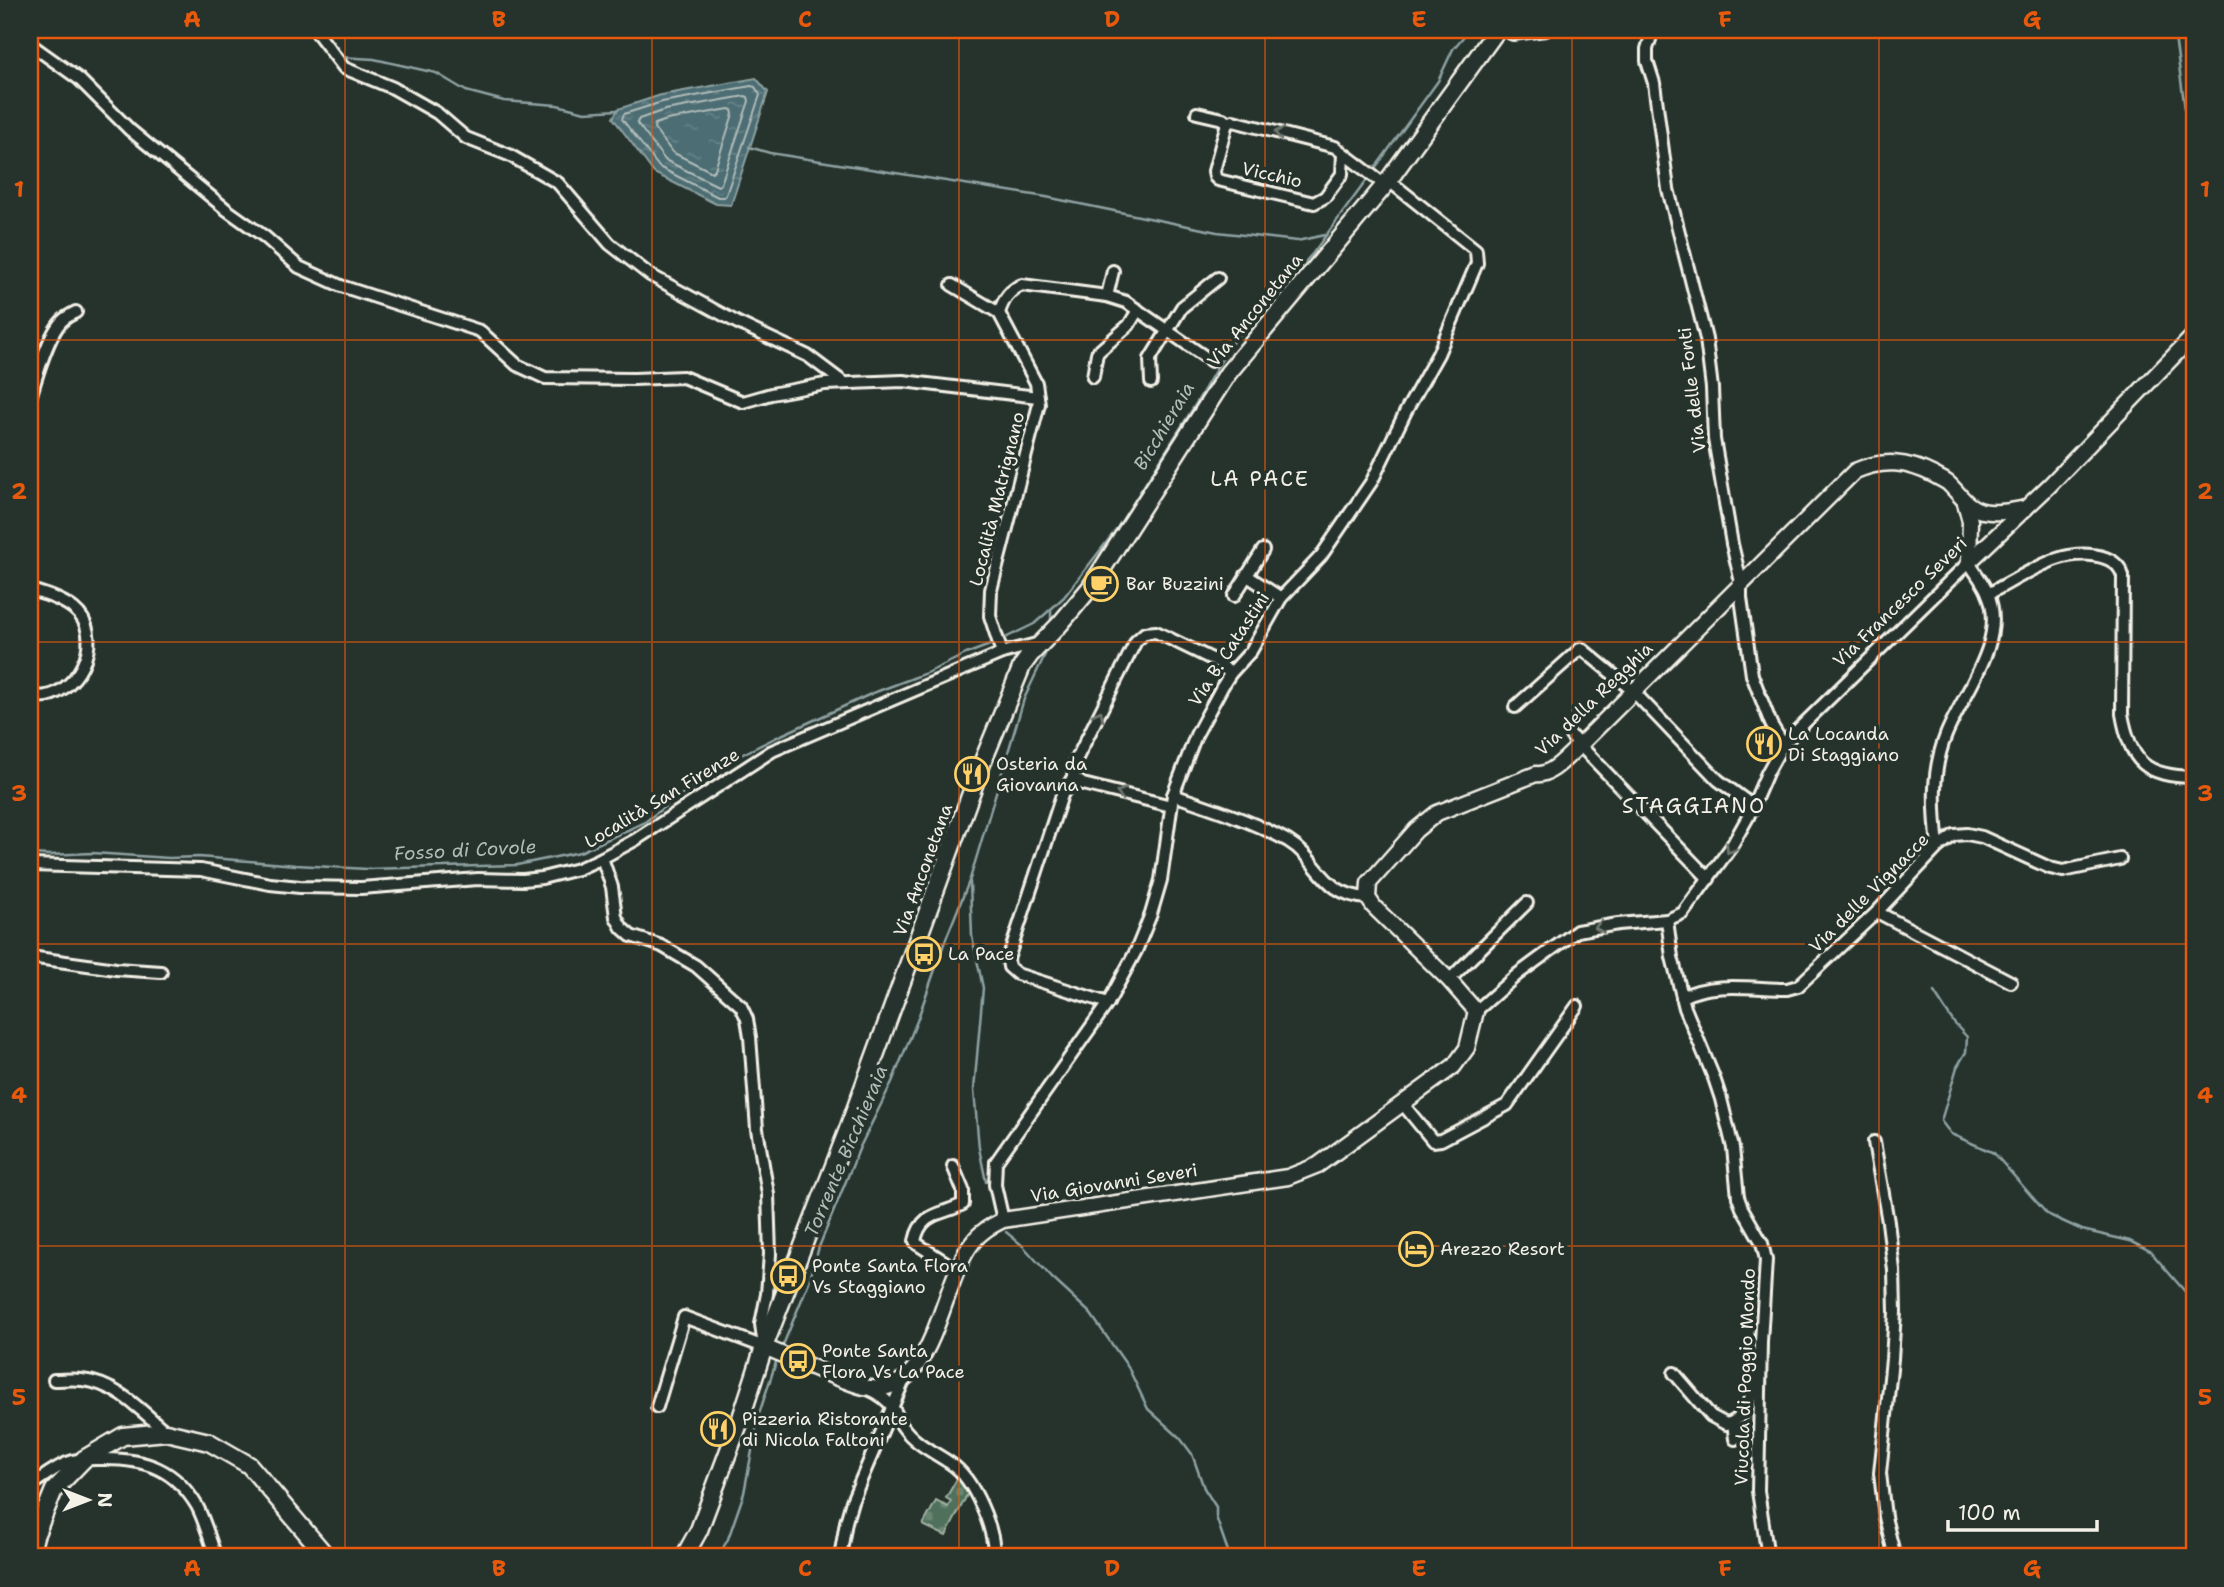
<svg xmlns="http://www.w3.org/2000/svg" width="2224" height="1587" viewBox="0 0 2224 1587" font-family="'Shantell Sans',sans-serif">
  <defs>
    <pattern id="cemetery-stones" width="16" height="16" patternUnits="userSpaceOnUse" patternTransform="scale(1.75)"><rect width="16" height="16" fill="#4f715c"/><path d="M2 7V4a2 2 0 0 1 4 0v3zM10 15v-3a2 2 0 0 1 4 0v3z" fill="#698673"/></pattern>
    <pattern id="water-ripples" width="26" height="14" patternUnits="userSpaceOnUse" patternTransform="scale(1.75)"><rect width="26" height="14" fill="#4c6d73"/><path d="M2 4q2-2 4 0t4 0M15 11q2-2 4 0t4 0" fill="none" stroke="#668287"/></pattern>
  </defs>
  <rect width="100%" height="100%" fill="#26332d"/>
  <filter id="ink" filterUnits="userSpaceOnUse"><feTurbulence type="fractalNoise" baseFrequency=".0143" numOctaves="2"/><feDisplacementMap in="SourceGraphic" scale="14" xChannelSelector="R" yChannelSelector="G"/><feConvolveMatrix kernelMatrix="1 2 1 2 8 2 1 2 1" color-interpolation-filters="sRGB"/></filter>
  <g filter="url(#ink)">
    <!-- cemetery -->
    <polygon fill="url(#cemetery-stones)" stroke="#a2b1a2" stroke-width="2" points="958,1477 969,1491 946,1536 923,1525 936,1501 948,1507 951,1501 946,1498"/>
    <!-- water -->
    <polygon fill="url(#water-ripples)" stroke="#8fa2a2" stroke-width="2" points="756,78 768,92 731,205 716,204 654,173 613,118 618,109 661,95"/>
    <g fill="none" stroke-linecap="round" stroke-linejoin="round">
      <!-- shore -->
      <g stroke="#b1bcb9" stroke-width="2">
        <polygon points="751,86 755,87 760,95 726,195 724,197 718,197 659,167 622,119 624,114 662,102"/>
        <polygon points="745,96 748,97 749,101 721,184 718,186 665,160 637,123 639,119 665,110"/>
        <polygon points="729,109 732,110 733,114 715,169 712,172 672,152 654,128 655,124 667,120"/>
      </g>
      <!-- stream -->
      <g stroke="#8fa2a2" stroke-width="2.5">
        <polyline points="2174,30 2190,145"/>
        <polyline points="340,57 374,59 436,73 466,91 504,101 557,105 585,112 618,110"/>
        <polyline points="749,147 770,153 1046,197 1217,232 1297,241 1325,235"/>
        <polyline points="1373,171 1438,81 1453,49 1469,30"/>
        <polyline points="1051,624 1051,609 1064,597 1116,530 1197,402 1230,345 1313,253 1369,177"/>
        <polyline points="1001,640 1034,624 1051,609"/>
        <polyline points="30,854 50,855 92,853 169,858 199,857 296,865 367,869 517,865 580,852 645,822 669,803 739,756 775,738 873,693 929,672 966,654 995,643"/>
        <polyline points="970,882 972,936 983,988 974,1090 979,1148 986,1182"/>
        <polyline points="1934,992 1954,1023 1967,1037 1966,1052 1957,1067 1941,1121 1951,1134 1994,1153 2047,1214 2082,1230 2130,1241 2150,1251 2194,1302"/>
        <polyline points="1006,1232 1023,1246 1052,1278 1090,1313 1128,1367 1148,1409 1180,1438 1192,1454 1204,1488 1216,1507 1216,1517 1230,1557"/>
        <polyline points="781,1350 809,1282 819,1247 860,1147 892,1082 917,1021 945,941 970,879 1024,699 1050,644"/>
        <polyline points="718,1557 728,1539 744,1493 759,1414 777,1359"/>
      </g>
      <!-- minor casing -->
      <g stroke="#f4f1e8" stroke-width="16">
        <g id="minor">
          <polyline points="315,30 344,68 393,88 437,113 466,138 509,155 558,183 610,244 650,275 738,323 808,356 844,383"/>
          <polyline points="1504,30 1513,34 1546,30"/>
          <polyline points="1653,30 1647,49 1647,61 1654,83 1668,189 1706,339 1712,388 1714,439 1732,544 1741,582 1741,598 1752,675 1771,724 1783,744"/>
          <polyline points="30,44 79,79 130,130 227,210 265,237 299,267 341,286 480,331 517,365 545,378 634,379 683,377 743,402 771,394 825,384 903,381 1038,397"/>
          <polyline points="1197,113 1223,119 1227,123"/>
          <polyline points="1343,154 1342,174 1325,197 1314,203 1218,180 1215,177 1214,171 1227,123 1233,121 1335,147 1385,185"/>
          <polyline points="952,285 999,313"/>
          <polyline points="1107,296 1113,271"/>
          <polyline points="1093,377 1097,353 1129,325 1138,310"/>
          <polyline points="1151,382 1150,359 1182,307 1218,278"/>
          <path d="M30,398C36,378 48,335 62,321C66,317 72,314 76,312"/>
          <polyline points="1246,575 1281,598"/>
          <path d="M1988,594C2009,583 2036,566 2057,559C2078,552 2116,551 2123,576L2122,714C2131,763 2145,776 2194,777"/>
          <polyline points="1234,596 1263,550"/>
          <path d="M1002,653L990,616L991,590L1039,404L1036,383L999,313C1003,300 1009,290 1022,285L1107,296L1126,302L1211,361"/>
          <path d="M30,696C35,696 42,697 46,696C82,689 105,634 74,609C63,600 48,595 34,591"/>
          <polyline points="1515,707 1581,648 1633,691 1718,780 1753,806"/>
          <polyline points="1571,736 1709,879"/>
          <polyline points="1073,777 1083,784 1171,806"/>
          <path d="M1173,795C1212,808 1252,821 1288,841C1321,861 1321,895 1368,898"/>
          <polyline points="602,858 612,887 616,917 622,928 631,936 662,946 696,966 741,1006 747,1019 750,1037 757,1129 768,1194 770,1254 767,1294 761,1324 764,1347 684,1317 657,1407"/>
          <polyline points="30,865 201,870 270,884 300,887 361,888 478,879 523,880 542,878 578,869 602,858 635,840 772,751 1002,653 1040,643"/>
          <polyline points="1877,912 2011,982"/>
          <polyline points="1667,920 1672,957 1685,1008 1714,1078 1721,1099 1733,1148 1738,1197 1742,1208 1762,1243 1766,1260 1761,1342 1758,1491 1768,1557"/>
          <polyline points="30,957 116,969 161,972"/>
          <polyline points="1449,980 1527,903"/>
          <path d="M1682,997C1712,981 1754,989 1787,989L1798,986L1877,912L1938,847L1954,835L1967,834L1982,837L2050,868L2063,871L2120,859"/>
          <polyline points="1108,1003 1017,974 1009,967 1008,959 1062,795 1073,777 1075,762 1136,641 1145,633 1156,632 1220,663 1230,674"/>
          <path d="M1476,1011L1518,974L1577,931L1618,924L1667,920L1683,913L1731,847L1748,817L1767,773L1783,744L1969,562C1975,573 1984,583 1988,594C2008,642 1962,694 1946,735C1931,772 1934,809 1938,847"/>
          <polyline points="1402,1103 1433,1141 1441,1140 1507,1105 1577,1006"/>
          <polyline points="1874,1142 1888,1222 1894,1270 1895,1312 1892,1359 1880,1473 1885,1517 1895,1557"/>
          <path d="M953,1166L963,1190V1204C943,1215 921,1211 915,1241L917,1244L956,1269"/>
          <polyline points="1003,1220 995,1185 996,1162 1108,1003 1136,951 1151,914 1161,880 1173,795 1196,735 1222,687 1230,674 1251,651 1281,598 1321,556 1372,481 1406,411 1438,354 1477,263 1476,250 1388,180"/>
          <path d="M1674,1373L1711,1416L1726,1424C1747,1420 1751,1396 1756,1377"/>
          <path d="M54,1380C63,1380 73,1379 82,1380C116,1383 142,1411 166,1432"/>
          <path d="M868,1389C877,1393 887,1399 893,1408C897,1414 899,1422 903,1427C915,1444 934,1452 950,1463C974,1478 995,1530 994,1557"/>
          <polyline points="1733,1422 1735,1439"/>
          <path d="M30,1486C42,1478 54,1468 67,1463C79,1458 92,1459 105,1459C146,1459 175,1469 197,1506C205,1521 210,1541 216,1557"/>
          <polyline points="840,1557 846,1522 852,1501 904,1380"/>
        </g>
      </g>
      <!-- tertiary casing -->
      <g stroke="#f4f1e8" stroke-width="19">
        <g id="tertiary">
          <polyline points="1965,503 1970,521 1969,562"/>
          <polyline points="1969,562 2049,486 2194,335"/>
          <path d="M764,1347C789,1357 813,1368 838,1378C847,1381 855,1385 864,1387C936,1402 939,1283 973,1242C981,1231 991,1226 1003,1220L1288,1177L1318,1165L1454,1066L1467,1048L1476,1011L1449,980L1374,907L1368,898L1369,883L1416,830L1437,813L1536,774C1552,776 1568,755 1580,745L1855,471C1883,459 1907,461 1934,475C1939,478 1944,480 1948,483C1960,494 1966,507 1982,511C1997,514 2012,511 2026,508"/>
        </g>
      </g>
      <!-- secondary casing -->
      <g stroke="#f4f1e8" stroke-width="21">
        <g id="secondary">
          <polyline points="30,1557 35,1536 54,1490 84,1459 123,1436 166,1432 209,1442 249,1465 327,1557"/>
          <polyline points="684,1557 699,1530 741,1418 764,1347 847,1132 981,766 1022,666 1030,655 1060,624 1090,588 1228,373 1385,185 1497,30"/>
        </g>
      </g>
      <!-- minor -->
      <use href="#minor" stroke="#26332d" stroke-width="10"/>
      <!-- tertiary -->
      <use href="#tertiary" stroke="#26332d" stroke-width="14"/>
      <!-- secondary -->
      <use href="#secondary" stroke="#26332d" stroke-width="16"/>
    </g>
    <!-- one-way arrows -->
    <defs><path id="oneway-chevron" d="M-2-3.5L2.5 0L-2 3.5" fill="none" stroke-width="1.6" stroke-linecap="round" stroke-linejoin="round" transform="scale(1.75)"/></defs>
    <g stroke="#6e766e">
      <use href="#oneway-chevron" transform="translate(1279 133) rotate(-166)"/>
      <use href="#oneway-chevron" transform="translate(1099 715) rotate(-63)"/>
      <use href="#oneway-chevron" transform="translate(1121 793) rotate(-166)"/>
      <use href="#oneway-chevron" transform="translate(1730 849) rotate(122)"/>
      <use href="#oneway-chevron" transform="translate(1599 927) rotate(171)"/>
    </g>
  </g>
  <!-- grid -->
  <path fill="none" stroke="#e8590c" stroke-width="2" stroke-opacity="0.55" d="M345,30V1557M652,30V1557M959,30V1557M1265,30V1557M1572,30V1557M1879,30V1557M30,340H2194M30,642H2194M30,944H2194M30,1246H2194"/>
  <!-- icons -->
  <defs>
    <g id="cafe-ring" transform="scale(1.75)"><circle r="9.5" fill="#26332d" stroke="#ffd166" stroke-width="1.5"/><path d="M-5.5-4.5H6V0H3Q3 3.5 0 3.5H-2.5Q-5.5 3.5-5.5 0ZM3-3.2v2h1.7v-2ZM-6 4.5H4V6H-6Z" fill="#ffd166"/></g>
    <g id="restaurant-ring" transform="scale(1.75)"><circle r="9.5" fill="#26332d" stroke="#ffd166" stroke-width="1.5"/><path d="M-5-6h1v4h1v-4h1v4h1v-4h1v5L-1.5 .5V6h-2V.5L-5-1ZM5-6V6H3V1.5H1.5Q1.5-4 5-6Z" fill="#ffd166"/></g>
    <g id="bus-ring" transform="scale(1.75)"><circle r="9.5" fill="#26332d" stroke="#ffd166" stroke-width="1.5"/><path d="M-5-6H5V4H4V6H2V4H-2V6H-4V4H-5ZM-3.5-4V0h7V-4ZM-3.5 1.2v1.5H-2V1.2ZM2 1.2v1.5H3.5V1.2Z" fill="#ffd166"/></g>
    <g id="hotel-ring" transform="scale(1.75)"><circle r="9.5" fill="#26332d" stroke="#ffd166" stroke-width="1.5"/><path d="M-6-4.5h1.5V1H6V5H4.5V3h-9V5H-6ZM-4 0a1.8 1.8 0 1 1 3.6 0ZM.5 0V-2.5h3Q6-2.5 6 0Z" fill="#ffd166"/></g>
  </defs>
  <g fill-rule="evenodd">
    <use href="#cafe-ring" x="1101" y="584"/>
    <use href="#restaurant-ring" x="1764" y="744"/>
    <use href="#restaurant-ring" x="972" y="774"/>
    <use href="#bus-ring" x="924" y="954"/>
    <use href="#hotel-ring" x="1416" y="1249"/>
    <use href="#bus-ring" x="788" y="1276"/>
    <use href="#bus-ring" x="798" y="1361"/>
    <use href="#restaurant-ring" x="718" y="1429"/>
  </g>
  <g text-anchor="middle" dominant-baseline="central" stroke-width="7" stroke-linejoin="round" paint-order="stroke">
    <!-- street labels -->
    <g font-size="18" fill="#f4f1e8" stroke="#26332d">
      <text transform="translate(1272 175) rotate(13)">Vicchio</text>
      <text transform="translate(1255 310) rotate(-51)">Via Anconetana</text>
      <text transform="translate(1692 390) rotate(-97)">Via delle Fonti</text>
      <text transform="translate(997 499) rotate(-76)">Località Matrignano</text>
      <text transform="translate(1900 602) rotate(-44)">Via Francesco Severi</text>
      <text transform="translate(1229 649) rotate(-57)">Via B. Catastini</text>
      <text transform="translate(1594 699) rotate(-44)">Via della Regghia</text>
      <text transform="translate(662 798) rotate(-31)">Località San Firenze</text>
      <text transform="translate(923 870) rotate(-70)">Via Anconetana</text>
      <text transform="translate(1869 893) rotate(-45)">Via delle Vignacce</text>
      <text transform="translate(1114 1183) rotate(-9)">Via Giovanni Severi</text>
      <text transform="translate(1745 1377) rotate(-88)">Viucola di Poggio Mondo</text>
    </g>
    <!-- poi labels -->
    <g font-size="18" fill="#f4f1e8" stroke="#26332d" text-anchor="start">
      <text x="1126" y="584">Bar Buzzini</text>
      <text x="1788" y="734">La Locanda<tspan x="1788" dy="21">Di Staggiano</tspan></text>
      <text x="996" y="764">Osteria da<tspan x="996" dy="21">Giovanna</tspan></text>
      <text x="948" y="954">La Pace</text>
      <text x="1440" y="1249">Arezzo Resort</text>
      <text x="812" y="1266">Ponte Santa Flora<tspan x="812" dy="21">Vs Staggiano</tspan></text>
      <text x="822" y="1351">Ponte Santa<tspan x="822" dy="21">Flora Vs La Pace</tspan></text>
      <text x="742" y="1419">Pizzeria Ristorante<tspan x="742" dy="21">di Nicola Faltoni</tspan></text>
    </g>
    <!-- water labels -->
    <g font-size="19" font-style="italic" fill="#b1bcb9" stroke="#26332d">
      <text transform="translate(1164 426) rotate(-59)">Bicchieraia</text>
      <text transform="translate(465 850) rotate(-3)">Fosso di Covole</text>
      <text transform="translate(846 1151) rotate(-67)">Torrente Bicchieraia</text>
    </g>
    <!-- quarter labels -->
    <g font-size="21" letter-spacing="2" fill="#f4f1e8" stroke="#26332d">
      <text x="1260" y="479">LA PACE</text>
      <text x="1694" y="806">STAGGIANO</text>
    </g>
  </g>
  <!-- margin -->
  <rect width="2224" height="1587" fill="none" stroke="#26332d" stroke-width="77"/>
  <!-- north arrow -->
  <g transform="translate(88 1500) rotate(90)" stroke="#26332d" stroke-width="5" paint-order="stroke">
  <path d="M0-5L12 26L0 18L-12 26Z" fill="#f4f1e8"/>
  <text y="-10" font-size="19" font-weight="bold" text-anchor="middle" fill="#f4f1e8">N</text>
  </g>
  <!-- scale -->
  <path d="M1948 1520v10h149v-10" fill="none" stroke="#f4f1e8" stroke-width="3.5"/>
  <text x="1958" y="1520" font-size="21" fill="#f4f1e8" stroke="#26332d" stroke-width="5" paint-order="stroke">100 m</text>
  <rect x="38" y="38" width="2148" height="1510" fill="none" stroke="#e8590c" stroke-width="2.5"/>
  <g font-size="23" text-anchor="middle" font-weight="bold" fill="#e8590c">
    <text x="192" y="27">A</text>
    <text x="499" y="27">B</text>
    <text x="805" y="27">C</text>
    <text x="1112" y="27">D</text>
    <text x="1419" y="27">E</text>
    <text x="1725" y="27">F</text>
    <text x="2032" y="27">G</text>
    <text x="19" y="197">1</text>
    <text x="2205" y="197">1</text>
    <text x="19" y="499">2</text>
    <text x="2205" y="499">2</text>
    <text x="19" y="801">3</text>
    <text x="2205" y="801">3</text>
    <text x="19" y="1103">4</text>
    <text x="2205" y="1103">4</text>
    <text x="19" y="1405">5</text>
    <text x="2205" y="1405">5</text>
    <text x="192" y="1576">A</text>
    <text x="499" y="1576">B</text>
    <text x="805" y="1576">C</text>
    <text x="1112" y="1576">D</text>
    <text x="1419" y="1576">E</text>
    <text x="1725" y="1576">F</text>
    <text x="2032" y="1576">G</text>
  </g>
</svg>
